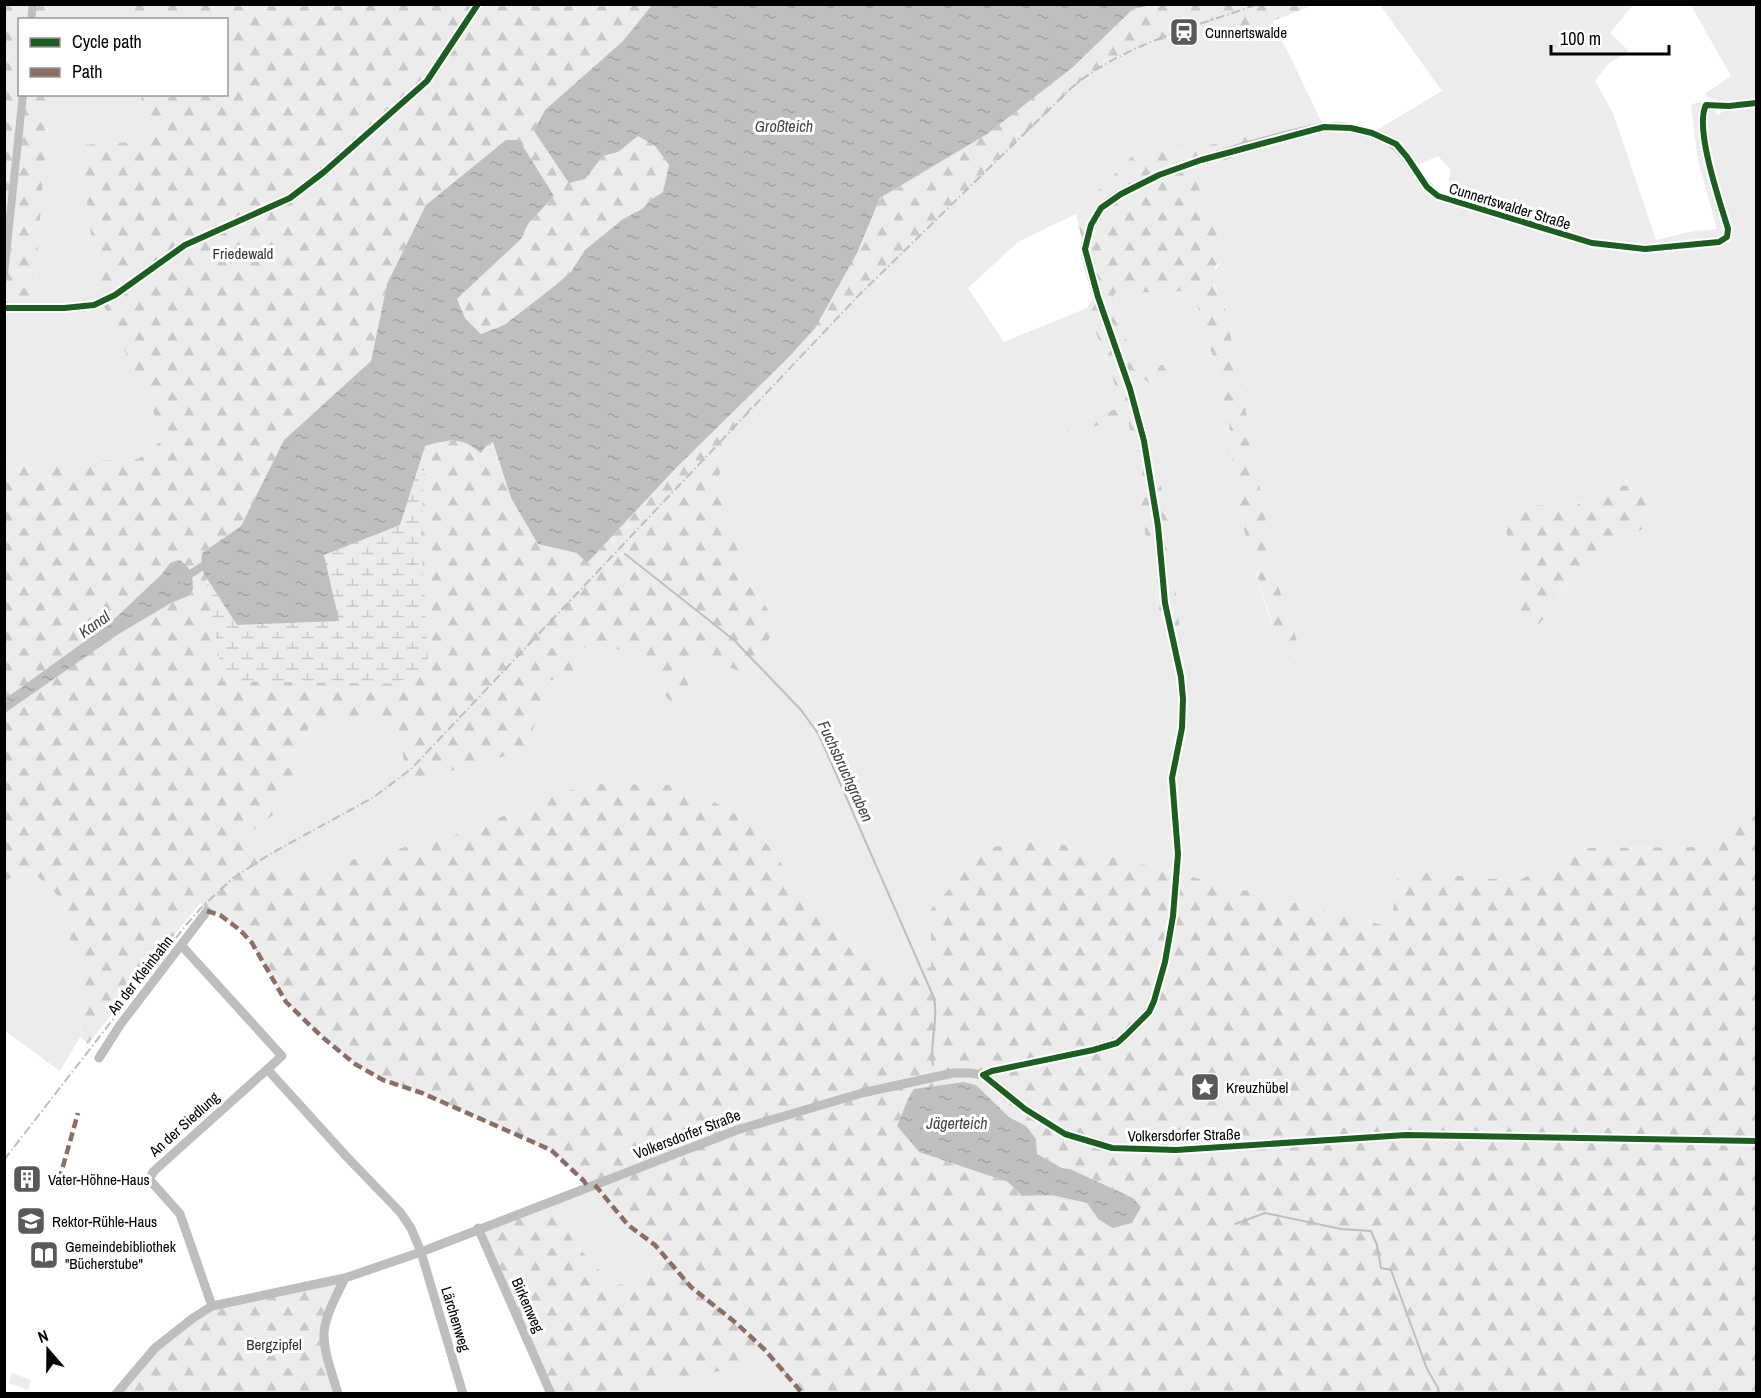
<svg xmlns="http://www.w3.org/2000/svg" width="1761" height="1398" viewBox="0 0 1761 1398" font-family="'Archivo Narrow',sans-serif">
  <defs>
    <pattern id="forest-firs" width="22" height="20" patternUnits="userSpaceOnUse" patternTransform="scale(1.5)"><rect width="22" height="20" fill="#ececec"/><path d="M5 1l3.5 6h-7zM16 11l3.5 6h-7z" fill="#c9c9c9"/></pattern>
    <pattern id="wetland-marsh" width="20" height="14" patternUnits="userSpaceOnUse" patternTransform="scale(1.5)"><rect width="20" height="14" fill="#ececec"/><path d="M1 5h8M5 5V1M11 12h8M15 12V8" fill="none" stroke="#c9c9c9"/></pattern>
    <pattern id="water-ripples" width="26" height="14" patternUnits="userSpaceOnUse" patternTransform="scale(1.5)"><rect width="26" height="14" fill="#bfbfbf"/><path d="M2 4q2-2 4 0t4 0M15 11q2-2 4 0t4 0" fill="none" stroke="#a2a2a2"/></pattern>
  </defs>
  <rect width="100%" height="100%" fill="#fff"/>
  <!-- green -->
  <g fill="#ececec" fill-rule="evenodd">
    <polygon points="58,4 125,5 128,19 57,20"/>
    <path d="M1380,5H1633L1610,33L1629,51L1608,64L1595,81L1613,113L1656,240L1693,231L1717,229L1698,161L1691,105L1698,102L1713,107L1718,115L1733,104L1756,102V812L1697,847L1589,848L1517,881L1398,870L1391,927L1041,839L986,848L931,909V967L898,973L840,941L751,823L586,784L452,836L287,875L258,866L245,836L280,809L290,792L310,722L397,723L408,783L525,750L549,681L572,674L582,649L592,646L643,653L658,665L684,697L698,656L779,624L755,593L730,530L717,482L736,425L882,271L1069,90C1111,53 1163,39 1215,20L1226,40L1273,21L1324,127L1328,131L1353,132L1395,146L1411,169L1444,196L1448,193L1450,169L1438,156L1418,165L1399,142L1375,131L1442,91ZM1270,129L1277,138L1261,148L1193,171L1225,256C1208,275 1213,284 1224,305L1277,583L1300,649L1271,622L1247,544L1234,481L1229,423L1216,367L1193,291L1114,292L1124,334L1141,377L1130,389C1151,469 1170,550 1180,631L1164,636L1146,539L1128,416L1069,434L1067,424L1123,407L1087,308L1004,342L968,288L1018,242L1076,214L1134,154L1187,151ZM1618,485L1650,525C1624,540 1592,553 1572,576C1560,591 1553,609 1538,625L1518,617L1524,602L1527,504L1569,508Z"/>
    <path d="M1691,5H1756V99C1741,101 1718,106 1705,94L1731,76Z"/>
    <polygon points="50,95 141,95 146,141 80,145 98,293 165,438 138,459 5,464 5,310 33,307"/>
    <polygon points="26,869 46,883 57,895 83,987 80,1037 60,1071 5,1031 5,881"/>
    <polygon points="598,1188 628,1225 655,1245 660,1252 647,1278 614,1286 576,1245 552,1205"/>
    <polygon points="764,1349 803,1393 651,1393 643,1376 677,1379 736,1368"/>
    <polygon points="12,1373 31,1380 28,1390 9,1383"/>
  </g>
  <!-- forest -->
  <g fill="url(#forest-firs)" fill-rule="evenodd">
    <path d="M1151,4L1313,5L1226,40L1214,20L1119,56L1085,77L882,271L736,425L717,482L730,530L755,593L779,624L745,673L698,656L684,697L676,708L656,685L658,665L643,653L593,646L582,649L572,674L549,681L526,750L408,783L397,723L310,722L290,792L280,809L246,836L258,866L287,875L452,836L586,784L684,785L751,823L840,941L898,973L931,967V909L986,848L1041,839L1391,927L1398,870L1517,881L1589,848L1697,847L1756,812V1393L803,1394L764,1349L737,1368L677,1379L643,1376L651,1393H553L481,1231L552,1205L576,1245L614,1286L647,1278L660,1252L655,1245L628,1225L596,1185L588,1188L584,1181L551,1150L422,1093L383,1080L355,1064L321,1036L286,1002L252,943L240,930L220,915L206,911L207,909L200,903L88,1044L80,1037L83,987L57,895L46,883L26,869L5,881L4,464L138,459L165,438L98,293L80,145L146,141L141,95L226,94V20L128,19L125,5H652L623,41L545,110L585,179L603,156L618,152L638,136L655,146L669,165L663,192L652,199L642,209L623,219L586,250L571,272L552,288L504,325L481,334L465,318L457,299L521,239L528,224L554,196L544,181L387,284L371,361L284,440L241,526L202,553L425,446L449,439L486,446L493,442L511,498L538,543L578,553L587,563L676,468L789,357L857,253L880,198L987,134L1072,68L1133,9ZM964,1082L976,1085L1009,1117L1016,1120L1036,1139L1037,1154L1062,1168L1070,1169L1133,1198L1098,1219L1087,1203L1051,1195L1022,1196L1008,1182L919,1152L897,1126C903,1113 906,1100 915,1089Z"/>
    <polygon points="4,5 58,5 57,19 20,20 20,94 50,95 33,307 5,308"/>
    <polygon points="1270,129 1278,138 1261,148 1193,171 1225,256 1215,267 1214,286 1224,305 1244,401 1277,583 1300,649 1295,663 1284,660 1247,544 1234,481 1229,423 1216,367 1193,291 1114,293 1124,334 1140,373 1153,363 1163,365 1168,374 1162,382 1151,384 1141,377 1130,389 1144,441 1167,503 1180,632 1164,636 1146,539 1128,417 1068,434 1067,424 1123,407 1087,308 1095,295 1076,214 1134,154 1187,151"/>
    <path d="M1618,485L1638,487L1652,510L1650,525C1624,540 1592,553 1572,576C1559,591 1553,609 1538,625L1518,617L1524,602L1502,514L1527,504L1570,508Z"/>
    <polygon points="345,1278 324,1330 338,1393 116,1394 155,1348 212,1306"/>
  </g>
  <!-- wetland -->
  <path fill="url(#wetland-marsh)" d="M494,414L538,544L511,498L493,442L486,446L481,453C460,436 449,439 425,446L421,546L429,673L404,684L223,681L206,577L209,571L435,422Z"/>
  <!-- water -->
  <g fill="url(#water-ripples)">
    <path d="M652,5H1151L1133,9L1072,68L987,134L880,198L857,253L815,328L789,357L676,468L587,563L577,553L538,544L511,498L493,442L486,446L481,453C461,436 449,439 425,446L400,525L324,555L339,621L237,625L206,577L201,567L202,553L241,526L284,440L371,361L387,284L426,205L506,140H519L554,196L528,224L521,239L457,299L465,318L481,334L504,325L552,288L571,272L585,250L623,219L642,209L652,199L663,192L669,165L655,146L638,136L618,152L603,156L585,179L569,183L534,131L545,110L623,41Z"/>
    <path d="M179,560C192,567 193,577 193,590L188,596L171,603L117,635L5,713V699L110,623L162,574L170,563Z"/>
    <path d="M964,1082L976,1085L1009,1117L1026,1126L1036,1139L1037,1154L1062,1168L1070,1169L1133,1198L1141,1207L1132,1223L1113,1228L1098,1219L1087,1203L1051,1195L1022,1196L1008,1182L919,1152L897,1126C903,1113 906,1100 914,1089Z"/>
  </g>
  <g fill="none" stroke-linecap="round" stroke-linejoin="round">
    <!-- stream -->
    <g stroke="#bfbfbf" stroke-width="2">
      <path d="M625,554L734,640L801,710L819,735L934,998C939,1020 929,1043 933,1065"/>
      <polyline points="1235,1224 1265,1213 1341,1229 1371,1231 1377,1245 1381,1268 1391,1270 1427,1369 1438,1388 1439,1394"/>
    </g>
    <!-- canal -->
    <g stroke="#bfbfbf" stroke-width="8">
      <polyline points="31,20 33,4"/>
      <polyline points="4,274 23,94"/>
      <polyline points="183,579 201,567"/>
    </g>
    <!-- street -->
    <g stroke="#bebebe" stroke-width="9">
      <path d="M1101,306C1097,293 1085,260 1085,248C1086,236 1093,220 1100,210C1123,178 1283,133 1325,127C1340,125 1356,128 1370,133C1411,145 1409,173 1438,196L1592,243L1645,249L1719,242L1727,237L1728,229C1720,202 1694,128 1706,105L1729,106L1756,103"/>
      <polyline points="182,946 282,1056 154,1171 149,1179 180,1214 212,1306"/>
      <polyline points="99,1058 120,1025 207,911"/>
      <polyline points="268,1070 346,1156 400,1212 411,1228 421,1252 463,1394"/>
      <polyline points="478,1228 551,1394"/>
      <polyline points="116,1394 155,1348 193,1318 212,1306 345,1278 421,1252 737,1130 862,1093 953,1073 970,1073 983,1075 1025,1109 1065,1134 1112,1148 1176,1150 1406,1135 1756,1141"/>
      <path d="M338,1394C333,1375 323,1352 324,1332C326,1314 337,1294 345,1278"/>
    </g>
    <!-- rail -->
    <path stroke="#bebebe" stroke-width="2" stroke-dasharray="9 3 1.5 3" stroke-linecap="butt" d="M4,1160L186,925L201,908L233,878L270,854L374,797L411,769L859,295L1069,90C1120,45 1195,27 1258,4"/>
    <!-- quiet -->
    <g stroke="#8d6e63" stroke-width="4.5" stroke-dasharray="9 4.5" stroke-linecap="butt">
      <polyline points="207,911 220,915 240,930 252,943 286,1002 321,1036 355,1064 383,1080 422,1093 551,1150 584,1181 588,1188"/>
      <polyline points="57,1176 60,1177 78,1113"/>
      <polyline points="595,1185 628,1225 655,1245 691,1287 736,1323 764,1349 803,1394"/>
    </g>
    <!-- cycleway casing -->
    <g stroke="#fff" stroke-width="10">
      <g id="cycleway">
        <path d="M1756,103L1729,106L1706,105C1694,128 1720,202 1728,229L1727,237L1719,242L1645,249L1592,243L1438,196L1427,187L1407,157L1396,144L1372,133L1351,128L1324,127L1201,160L1159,175L1121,194L1101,208L1091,225L1085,249L1098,297L1130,389L1144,441L1158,526L1165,603L1181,677L1183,699L1182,728L1172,778L1178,854L1173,916L1165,962L1154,1001L1149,1012L1126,1035L1117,1043L1093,1050L992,1071L983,1075L1025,1109L1065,1134L1112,1148L1176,1150L1406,1135L1756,1141"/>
        <polyline points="4,308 64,308 94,305 115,295 185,245 290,198 324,172 427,81 478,4"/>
      </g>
    </g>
    <!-- cycleway -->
    <use href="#cycleway" stroke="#1b5e20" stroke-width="6"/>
  </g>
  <!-- icons -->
  <defs>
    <g id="station-square" transform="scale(1.5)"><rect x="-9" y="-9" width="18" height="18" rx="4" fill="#595959" stroke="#fff"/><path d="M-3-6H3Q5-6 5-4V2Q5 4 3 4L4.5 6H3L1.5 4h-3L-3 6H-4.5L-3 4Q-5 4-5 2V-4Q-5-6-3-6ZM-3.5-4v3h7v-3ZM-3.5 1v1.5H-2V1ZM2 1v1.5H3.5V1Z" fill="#fff"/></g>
    <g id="sight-square" transform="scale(1.5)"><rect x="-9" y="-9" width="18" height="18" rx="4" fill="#595959" stroke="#fff"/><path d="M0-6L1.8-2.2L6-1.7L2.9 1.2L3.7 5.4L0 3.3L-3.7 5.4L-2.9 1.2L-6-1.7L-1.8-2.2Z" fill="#fff"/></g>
    <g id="building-square" transform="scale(1.5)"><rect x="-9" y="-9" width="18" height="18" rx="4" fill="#595959" stroke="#fff"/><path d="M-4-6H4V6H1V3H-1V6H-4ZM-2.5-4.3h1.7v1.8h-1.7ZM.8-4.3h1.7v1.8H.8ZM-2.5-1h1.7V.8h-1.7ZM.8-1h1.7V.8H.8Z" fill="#fff"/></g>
    <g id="school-square" transform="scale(1.5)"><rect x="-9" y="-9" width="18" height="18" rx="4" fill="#595959" stroke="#fff"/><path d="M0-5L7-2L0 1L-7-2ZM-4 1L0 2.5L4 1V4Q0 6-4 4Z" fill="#fff"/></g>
    <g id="library-square" transform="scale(1.5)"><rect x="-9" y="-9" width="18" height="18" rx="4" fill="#595959" stroke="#fff"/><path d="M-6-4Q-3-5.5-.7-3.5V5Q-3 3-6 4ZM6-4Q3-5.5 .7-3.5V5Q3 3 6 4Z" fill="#fff"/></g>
  </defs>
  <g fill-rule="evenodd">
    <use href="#station-square" x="1184" y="32"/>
    <use href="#sight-square" x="1205" y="1087"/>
    <use href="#building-square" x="27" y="1179"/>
    <use href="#school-square" x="31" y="1221"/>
    <use href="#library-square" x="44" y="1255"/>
  </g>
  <g text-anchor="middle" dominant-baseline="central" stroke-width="6" stroke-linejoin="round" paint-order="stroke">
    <!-- poi labels -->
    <g font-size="15" fill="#000" stroke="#fff" text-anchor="start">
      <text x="1205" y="32">Cunnertswalde</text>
      <text x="1226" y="1087">Kreuzhübel</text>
      <text x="48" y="1179">Vater-Höhne-Haus</text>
      <text x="52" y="1221">Rektor-Rühle-Haus</text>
      <text x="65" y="1246">Gemeindebibliothek<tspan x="65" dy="17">"Bücherstube"</tspan></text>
    </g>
    <!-- street labels -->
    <g font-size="15" fill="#000" stroke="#fff">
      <text transform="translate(1510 206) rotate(17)">Cunnertswalder Straße</text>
      <text transform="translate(140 975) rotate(-52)">An der Kleinbahn</text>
      <text transform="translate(184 1124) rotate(-42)">An der Siedlung</text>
      <text transform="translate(687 1134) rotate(-21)">Volkersdorfer Straße</text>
      <text transform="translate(1184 1135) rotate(-1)">Volkersdorfer Straße</text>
      <text transform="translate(528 1305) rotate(66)">Birkenweg</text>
      <text transform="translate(456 1319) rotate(73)">Lärchenweg</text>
    </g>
    <!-- park labels -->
    <g font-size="15" fill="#333" stroke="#fff">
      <text x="243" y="253">Friedewald</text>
      <text x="274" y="1344">Bergzipfel</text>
    </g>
    <!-- water labels -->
    <g font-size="16" font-style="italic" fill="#444" stroke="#fff">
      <text x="784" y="126">Großteich</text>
      <text transform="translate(94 624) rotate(-35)">Kanal</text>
      <text transform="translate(846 771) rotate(65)">Fuchsbruchgraben</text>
      <text x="957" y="1123">Jägerteich</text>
    </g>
  </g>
  <!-- border -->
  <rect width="1761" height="1398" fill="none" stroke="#000000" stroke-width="12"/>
  <!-- legend -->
  <rect x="18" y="18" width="210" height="78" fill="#ffffff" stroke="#999999" stroke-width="1.5"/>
  <rect x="30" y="38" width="30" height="9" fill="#1b5e20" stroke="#999999" stroke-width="1.5"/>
  <text x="72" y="48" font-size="18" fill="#000000">Cycle path</text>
  <rect x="30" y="68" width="30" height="9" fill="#8d6e63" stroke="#999999" stroke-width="1.5"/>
  <text x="72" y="78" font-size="18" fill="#000000">Path</text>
  <!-- north arrow -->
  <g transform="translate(48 1350) rotate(340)" stroke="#ffffff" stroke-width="4.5" paint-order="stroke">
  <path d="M0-4.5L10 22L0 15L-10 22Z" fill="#000000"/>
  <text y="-9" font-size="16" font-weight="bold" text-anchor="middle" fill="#000000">N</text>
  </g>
  <!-- scale -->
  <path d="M1551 45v9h118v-9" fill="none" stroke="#000000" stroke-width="3"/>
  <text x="1560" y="45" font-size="18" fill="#000000" stroke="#ffffff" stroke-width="4.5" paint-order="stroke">100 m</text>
</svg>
